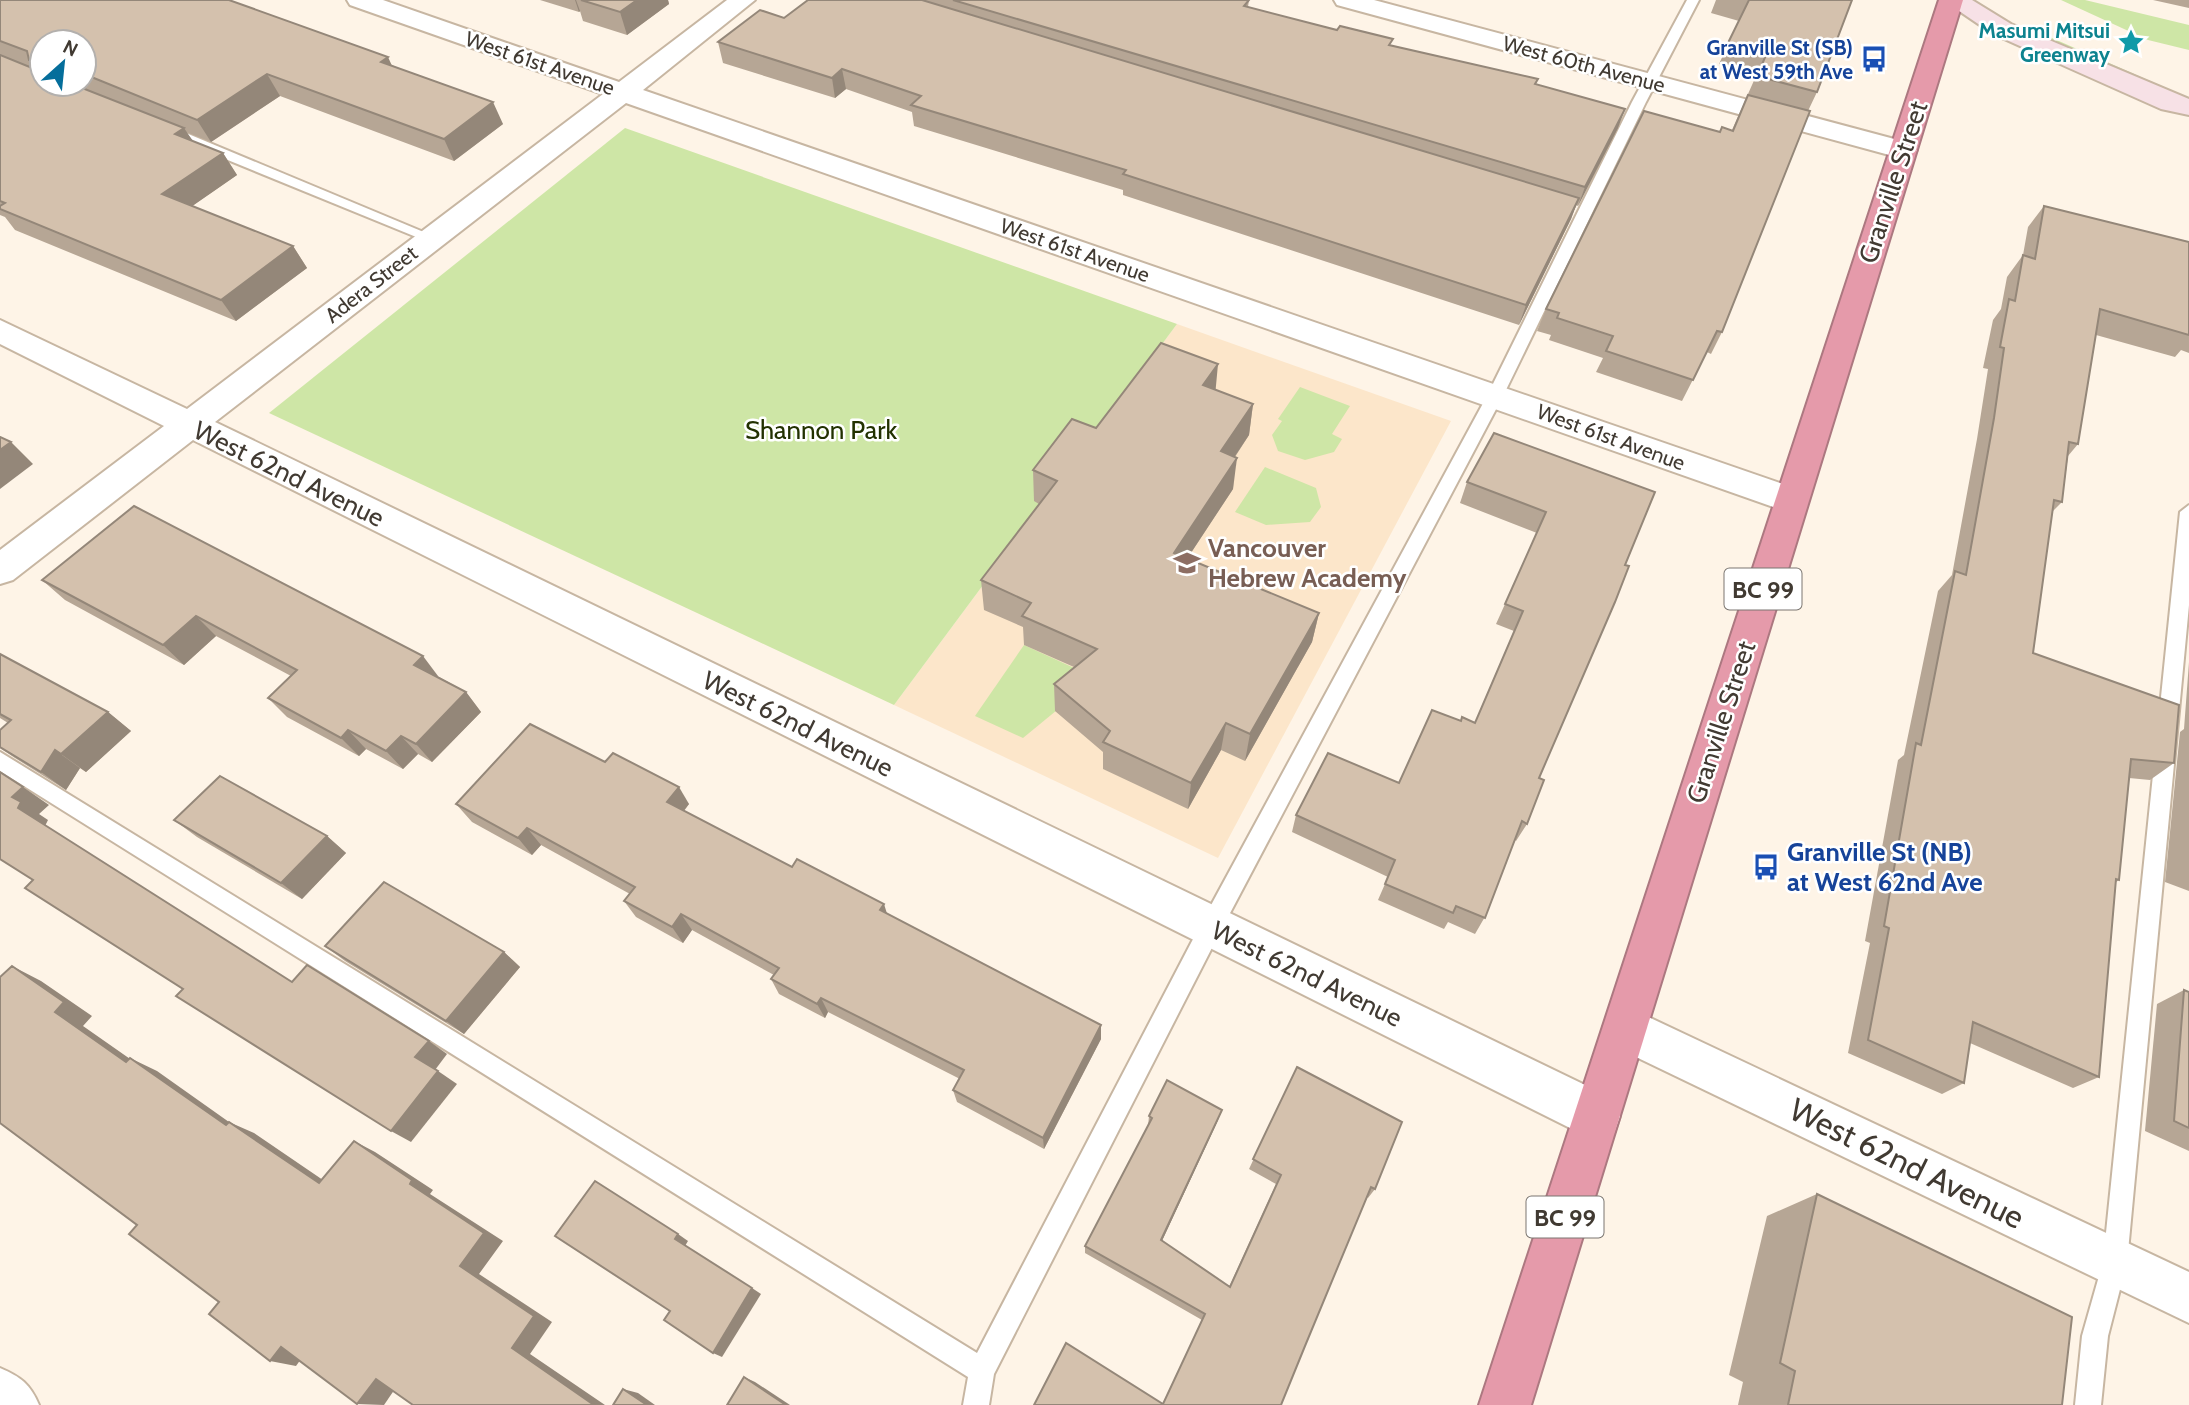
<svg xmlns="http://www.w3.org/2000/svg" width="2189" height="1405" viewBox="0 0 2189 1405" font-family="Cabin,sans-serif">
  <rect width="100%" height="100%" fill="#fef4e7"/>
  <!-- built -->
  <polygon fill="#fce6ca" points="1177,324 1451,421 1218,858 894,705"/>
  <!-- green -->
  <g fill="#cee6a6">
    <polygon points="2061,0 2085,0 2189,25 2189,50 2148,40"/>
    <polygon points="2022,25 2189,98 2189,103 2022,29"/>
    <polygon points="625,128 1177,324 894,705 269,413"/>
    <polygon points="1300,387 1350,406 1332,434 1342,439 1334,452 1305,460 1278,451 1272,435 1282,421 1278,419"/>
    <polygon points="1265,467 1316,488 1321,507 1310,522 1266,525 1235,512"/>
    <polygon points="1024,645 1096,678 1023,738 975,716"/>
  </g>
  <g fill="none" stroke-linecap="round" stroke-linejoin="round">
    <!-- lane casing -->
    <g stroke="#c7b6a2" stroke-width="4">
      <g id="lane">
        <polygon points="1687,0 1699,0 1646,102 1503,396 1219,934 994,1374 989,1405 963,1405 968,1377 0,771 0,752 977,1353 1203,920 1487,396 1632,102"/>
        <polygon points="164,128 174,128 438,238 436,241 426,241 164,134"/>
        <polygon points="2189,505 2189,605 2127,1262 2108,1336 2101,1405 2075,1405 2082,1336 2103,1262 2180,512"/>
      </g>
    </g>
    <!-- street casing -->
    <g stroke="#c7b6a2" stroke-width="4">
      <g id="street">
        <polygon points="347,0 383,0 619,82 727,0 755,0 643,90 1803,491 1808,500 1803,509 1791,513 1779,509 626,103 215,422 1614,1099 1620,1116 1614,1133 1597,1139 1580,1133 193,440 13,580 0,584 0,550 164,426 0,344 0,320 187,409 603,94 350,5"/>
        <polygon points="1334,0 1374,0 1913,144 1917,150 1913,156 1893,156 1337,5"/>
        <polygon points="1625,1006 2189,1272 2189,1323 1609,1044 1603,1028 1609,1012"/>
        <path d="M0,1368C21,1377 30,1384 39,1405H0Z"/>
      </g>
    </g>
    <!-- secondary casing -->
    <g stroke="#c7b6a2" stroke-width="4">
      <polygon id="secondary" points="1943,0 1972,0 2011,24 2189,99 2189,115 2161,109 1993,34"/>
    </g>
    <!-- highway casing -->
    <g stroke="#ac7880" stroke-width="4">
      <polygon id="highway" points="1939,0 1963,0 1531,1405 1479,1405"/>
    </g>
    <!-- lane -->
    <use href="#lane" fill="#fff" fill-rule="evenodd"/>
    <!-- street -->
    <use href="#street" fill="#fff" fill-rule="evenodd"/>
    <!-- secondary -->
    <use href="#secondary" fill="#f7e1e6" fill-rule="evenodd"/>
    <!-- highway -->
    <use href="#highway" fill="#e59aaa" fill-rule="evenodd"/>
  </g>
  <!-- wall -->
  <g fill="#b6a695" fill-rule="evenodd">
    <path d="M0,0L392,65L503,124L454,161L280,96L211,142L186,132L193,141L223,153L237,175L192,206L293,246L307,268L236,321L15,230L5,217L0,215ZM42,42H84V84H42Z"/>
    <polygon points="540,0 668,0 669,4 627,35 583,21 580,11 579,12"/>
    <polygon points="808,0 1249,0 1248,7 1536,85 1618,128 1578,206 1576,205 1571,219 1519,325 1123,195 1123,190 914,126 912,112 846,89 835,98 723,63 718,42 784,18"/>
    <polygon points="1716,0 1852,0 1817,92 1808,111 1722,332 1711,354 1707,352 1682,401 1596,372 1603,358 1549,340 1551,335 1537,331 1546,309 1720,132 1732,130 1756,76 1719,64 1739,21 1711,13"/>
    <polygon points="2153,0 2189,0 2189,8"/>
    <polygon points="2044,206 2189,242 2189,353 2181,350 2175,357 2096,335 2078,444 2068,456 2062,502 2052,512 2033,653 2174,763 2150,780 2129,778 2119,880 2116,882 2099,1077 2073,1088 1970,1043 1964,1083 1942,1094 1848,1053 1870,943 1865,941 1898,760 1904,755 1938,591 1952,575 1977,439 1988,369 1983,368 1993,320 2001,309 2007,277 2023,255 2028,227"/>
    <polygon points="1216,390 1253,404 1249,435 1235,457 1233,489 1187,559 1319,613 1312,642 1245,761 1221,750 1188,809 1103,769 1103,752 1055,711 1054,684 1074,667 1024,645 1023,627 984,610 981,580 1039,504 1034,501 1033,470 1096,428"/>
    <polygon points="1467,482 1655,492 1539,778 1527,824 1516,841 1515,840 1486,915 1475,934 1448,922 1444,929 1378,900 1388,877 1292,832 1296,815 1399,783 1461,721 1475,722 1514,631 1496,624 1537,533 1460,503"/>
    <polygon points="134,506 466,692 481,712 432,762 418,754 403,769 366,749 359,756 287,717 268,698 291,676 216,636 184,665 65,600 42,580"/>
    <polygon points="0,654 108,712 131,731 86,772 80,768 66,790 15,758 0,748 0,730 8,723 0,718"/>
    <polygon points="2189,662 2189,891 2165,882 2180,732 2184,729"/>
    <polygon points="605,762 689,804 684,811 792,867 887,914 1101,1039 1044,1149 957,1102 953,1090 960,1079 828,1012 825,1018 779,994 771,979 774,975 692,930 683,943 636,917 624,901 630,894 541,845 532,855 472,822 456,804"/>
    <polygon points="174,820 327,836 346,853 302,899 197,837"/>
    <polygon points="325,946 504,952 520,967 464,1034 345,961"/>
    <polygon points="2184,990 2189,992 2189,1151 2145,1131 2157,1004"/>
    <polygon points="1297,1067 1375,1189 1368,1198 1367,1197 1163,1403 1202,1320 1085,1253 1085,1246 1148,1126 1149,1116 1218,1120 1162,1241 1229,1287 1276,1184 1249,1169"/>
    <polygon points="1817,1194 2062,1405 1738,1405 1743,1382 1729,1375 1767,1216"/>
  </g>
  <!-- shaded-wall -->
  <g fill="#948779">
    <polygon points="575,0 576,0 580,11 579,12"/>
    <polygon points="637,0 668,0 669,4 627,35 620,12"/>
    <polygon points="388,57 398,79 381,62"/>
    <polygon points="842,69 846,89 835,98 832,78"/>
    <polygon points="267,74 280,96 211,142 197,120"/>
    <polygon points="493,102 503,124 454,161 444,139"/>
    <polygon points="1625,109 1618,128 1578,206 1585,187"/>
    <polygon points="184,128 199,150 175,134"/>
    <polygon points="223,153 237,175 178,216 162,194"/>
    <polygon points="1579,198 1571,219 1519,325 1526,305"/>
    <polygon points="293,246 307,268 236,321 221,300"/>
    <polygon points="1218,364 1215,396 1203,385"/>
    <polygon points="1253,404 1249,435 1217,483 1221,451"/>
    <polygon points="11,442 33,464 0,489 0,450"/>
    <polygon points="1237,458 1233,489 1171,583 1174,553"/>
    <polygon points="1319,613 1312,642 1245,761 1250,734"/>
    <polygon points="196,616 216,636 184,665 163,645"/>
    <polygon points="423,656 438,676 430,685 414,665"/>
    <polygon points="466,692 481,712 432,762 416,744"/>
    <polygon points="108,712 131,731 86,772 61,754"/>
    <polygon points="1226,723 1221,750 1188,809 1191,783"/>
    <polygon points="348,730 366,749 359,756 341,738"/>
    <polygon points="401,736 418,754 403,769 386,751"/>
    <polygon points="55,750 80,768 66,790 41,772"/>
    <polygon points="23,787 49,805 39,814 48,820 45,826 18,808 12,797"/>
    <polygon points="679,787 689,804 677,819 667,802"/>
    <polygon points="527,828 541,845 532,855 518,838"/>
    <polygon points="327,836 346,853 302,899 281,883"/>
    <polygon points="884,904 889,920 880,910"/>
    <polygon points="681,914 692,930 683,943 672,927"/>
    <polygon points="504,952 520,967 464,1034 446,1021"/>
    <polygon points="12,966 41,981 92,1016 83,1026 153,1075 126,1062 55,1012"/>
    <polygon points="821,998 828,1012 825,1018 817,1004"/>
    <polygon points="1101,1025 1101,1039 1044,1149 1043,1138"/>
    <polygon points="429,1041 447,1054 435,1070 415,1057"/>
    <polygon points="130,1058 157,1071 229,1122 254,1133 342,1193 319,1183 226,1125"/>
    <polygon points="438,1071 457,1084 411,1142 391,1131"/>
    <polygon points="1222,1110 1218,1120 1159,1247 1161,1240"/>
    <polygon points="354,1141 375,1152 433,1190 430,1194 503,1241 479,1274 552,1322 530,1354 605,1405 594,1405 512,1348 460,1266"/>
    <polygon points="678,1234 688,1241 685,1246 675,1239"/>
    <polygon points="752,1288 761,1294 722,1357 713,1353"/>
    <polygon points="281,1347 306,1352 296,1366 270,1361"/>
    <polygon points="744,1377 755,1382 790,1405 786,1405"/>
    <polygon points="376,1379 399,1383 384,1405 357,1404"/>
    <polygon points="623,1389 638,1393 655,1405 647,1405"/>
  </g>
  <!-- building -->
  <g fill="#d4c1ad" stroke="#948779" stroke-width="2">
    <polygon points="0,0 229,0 388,57 381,62 493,102 444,139 267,74 197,120 84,74 84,42 42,42 42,60 29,60 27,51 0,41"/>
    <polygon points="581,0 637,0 620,12"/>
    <polygon points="808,0 922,0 1579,198 1526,305 1123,174 1126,170 911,105 921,96 842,69 832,78 718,42 760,10 784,18"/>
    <polygon points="953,0 1249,0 1244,6 1337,30 1340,26 1393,39 1389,45 1538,79 1535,84 1625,109 1585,187"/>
    <polygon points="1748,0 1852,0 1817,92 1757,76 1766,55 1728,43 1749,0"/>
    <polygon points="0,55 42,72 42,84 72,84 184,128 175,134 223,153 162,194 293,246 221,300 0,209 0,206 5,203 0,201"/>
    <polygon points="1748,95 1810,111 1722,332 1717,331 1693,380 1606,351 1613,336 1557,318 1559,313 1546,309 1644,111 1720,132 1722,127 1733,131"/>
    <polygon points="2044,206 2189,242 2189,335 2100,309 2078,444 2069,442 2062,502 2054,500 2033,653 2179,705 2174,763 2131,759 2119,880 2116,879 2099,1077 1973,1022 1964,1083 1868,1040 1889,928 1884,926 1916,743 1921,745 1955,571 1966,575 1994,418 2004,348 2000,347 2009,299 2015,301 2023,255 2035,259"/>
    <polygon points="1161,343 1218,364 1203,385 1253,404 1221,451 1237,458 1174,553 1319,613 1250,734 1226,723 1191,783 1103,742 1110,731 1054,684 1097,649 1022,616 1031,603 981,580 1057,481 1033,470 1072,419 1096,428"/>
    <polygon points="1494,433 1655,492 1625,565 1629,566 1615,602 1539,778 1544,780 1527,824 1522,821 1485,918 1456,906 1453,913 1385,884 1395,860 1296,815 1328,753 1399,783 1432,710 1461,721 1462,717 1475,723 1523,611 1505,604 1546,512 1467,482"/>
    <polygon points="0,437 11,442 0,450"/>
    <polygon points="134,506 423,656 414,665 466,692 416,744 401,736 386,751 348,730 341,738 268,698 297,670 196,616 163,645 42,580"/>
    <polygon points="0,654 108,712 61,754 55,750 41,772 0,747 0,730 11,720 0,714"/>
    <polygon points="530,724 605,762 613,753 679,787 667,802 792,867 797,859 884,904 880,910 1101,1025 1043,1138 953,1090 964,1070 821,998 817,1004 771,979 779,968 681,914 672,927 624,901 635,887 527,828 518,838 456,804"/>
    <polygon points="0,772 23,787 12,797 21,802 18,808 292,982 307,965 429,1041 415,1057 438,1071 391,1131 176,996 183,989 25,888 33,880 0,859"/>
    <polygon points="220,776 327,836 281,883 174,820"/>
    <polygon points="384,882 504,952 446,1021 325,946"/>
    <polygon points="12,966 64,1002 55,1012 126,1062 130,1058 226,1125 229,1122 319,1183 354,1141 412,1180 410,1184 484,1233 460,1266 534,1316 512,1348 594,1405 413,1405 376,1379 357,1404 281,1347 270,1361 209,1314 219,1302 129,1234 137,1225 0,1123 0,977"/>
    <polygon points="2184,990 2189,992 2189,1128 2174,1121"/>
    <polygon points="1297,1067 1402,1122 1375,1189 1371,1187 1305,1346 1281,1405 1034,1405 1066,1343 1163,1404 1205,1314 1085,1246 1152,1118 1149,1116 1167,1080 1222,1110 1161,1240 1230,1287 1281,1175 1253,1159"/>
    <polygon points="595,1181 678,1234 675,1239 752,1288 713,1353 664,1320 670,1311 555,1236"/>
    <polygon points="1817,1194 2072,1317 2062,1405 1788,1405 1795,1371 1780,1363"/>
    <polygon points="744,1377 786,1405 727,1405"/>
    <polygon points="623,1389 647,1405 613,1405"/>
  </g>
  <!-- icons -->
  <defs>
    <g id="sight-bare" transform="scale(2.1)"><path d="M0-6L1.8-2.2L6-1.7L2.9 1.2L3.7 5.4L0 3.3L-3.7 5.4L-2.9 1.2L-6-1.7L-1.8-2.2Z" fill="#0f9aa8" stroke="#fff" stroke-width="2.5" paint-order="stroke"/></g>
    <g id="bus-bare" transform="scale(2.1)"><path d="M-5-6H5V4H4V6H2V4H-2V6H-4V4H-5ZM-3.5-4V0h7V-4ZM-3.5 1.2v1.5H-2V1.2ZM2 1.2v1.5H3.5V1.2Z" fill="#1a4fb4" stroke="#fff" stroke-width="2.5" paint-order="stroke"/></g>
    <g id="school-bare" transform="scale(2.1)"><path d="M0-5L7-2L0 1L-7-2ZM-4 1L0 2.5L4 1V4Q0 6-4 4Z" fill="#8d6e63" stroke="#fff" stroke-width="2.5" paint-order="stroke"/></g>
  </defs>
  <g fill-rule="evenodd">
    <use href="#sight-bare" x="2131" y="42"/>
    <use href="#bus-bare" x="1874" y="59"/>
    <use href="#school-bare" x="1187" y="563"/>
    <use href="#bus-bare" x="1766" y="867"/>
  </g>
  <g text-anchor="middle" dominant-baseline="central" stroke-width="5" stroke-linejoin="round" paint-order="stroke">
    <!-- far-culture labels -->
    <g font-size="21" font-weight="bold" fill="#0d838f" stroke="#fff" text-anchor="end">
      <text x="2110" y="30">Masumi Mitsui<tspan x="2110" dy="24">Greenway</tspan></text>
    </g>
    <!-- far-transit labels -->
    <g font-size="21" font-weight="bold" fill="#164399" stroke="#fff" text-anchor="end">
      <text x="1853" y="47">Granville St (SB)<tspan x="1853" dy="24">at West 59th Ave</tspan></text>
    </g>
    <!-- far-street labels -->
    <g font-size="21" fill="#413a32" stroke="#fff">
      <text transform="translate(540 63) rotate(19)">West 61st Avenue</text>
      <text transform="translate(1584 64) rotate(15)">West 60th Avenue</text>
      <text transform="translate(1075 250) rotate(19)">West 61st Avenue</text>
      <text transform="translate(371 284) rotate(-38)">Adera Street</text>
      <text transform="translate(1611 437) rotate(20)">West 61st Avenue</text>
    </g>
    <!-- shield labels -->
    <g fill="#fff" stroke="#7a7570" stroke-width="2">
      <rect x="1724.5" y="568.5" width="77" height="41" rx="5"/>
      <rect x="1526.5" y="1196.5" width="77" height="41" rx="5"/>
    </g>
    <g font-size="24" font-weight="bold" fill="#413a32">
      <text x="1763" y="589">BC 99</text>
      <text x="1565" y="1217">BC 99</text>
    </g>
    <!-- street labels -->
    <g font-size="26" fill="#413a32" stroke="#fff">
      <text transform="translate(1893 182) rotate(-72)">Granville Street</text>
      <text transform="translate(289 474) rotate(26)">West 62nd Avenue</text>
      <text transform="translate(1721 722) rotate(-72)">Granville Street</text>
      <text transform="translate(798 724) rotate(26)">West 62nd Avenue</text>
      <text transform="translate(1307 974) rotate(26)">West 62nd Avenue</text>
    </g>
    <!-- park labels -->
    <g font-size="26" fill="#223100" stroke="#fff">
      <text x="821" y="430">Shannon Park</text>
    </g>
    <!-- education labels -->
    <g font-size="26" font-weight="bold" fill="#785e54" stroke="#fff" text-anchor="start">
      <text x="1208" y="548">Vancouver<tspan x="1208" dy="30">Hebrew Academy</tspan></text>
    </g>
    <!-- transit labels -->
    <g font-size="26" font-weight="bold" fill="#164399" stroke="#fff" text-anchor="start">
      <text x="1787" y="852">Granville St (NB)<tspan x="1787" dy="30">at West 62nd Ave</tspan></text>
    </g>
    <!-- near-street labels -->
    <g font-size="32" fill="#413a32" stroke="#fff">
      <text transform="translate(1907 1163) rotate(26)">West 62nd Avenue</text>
    </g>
  </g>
  <!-- north arrow -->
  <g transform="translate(63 63) rotate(27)"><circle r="33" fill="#ffffff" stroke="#b3b0ad" stroke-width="2"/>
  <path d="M0-5L12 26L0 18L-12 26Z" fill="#056e9b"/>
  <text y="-10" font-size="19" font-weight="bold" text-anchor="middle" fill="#413a32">N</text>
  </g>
</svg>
